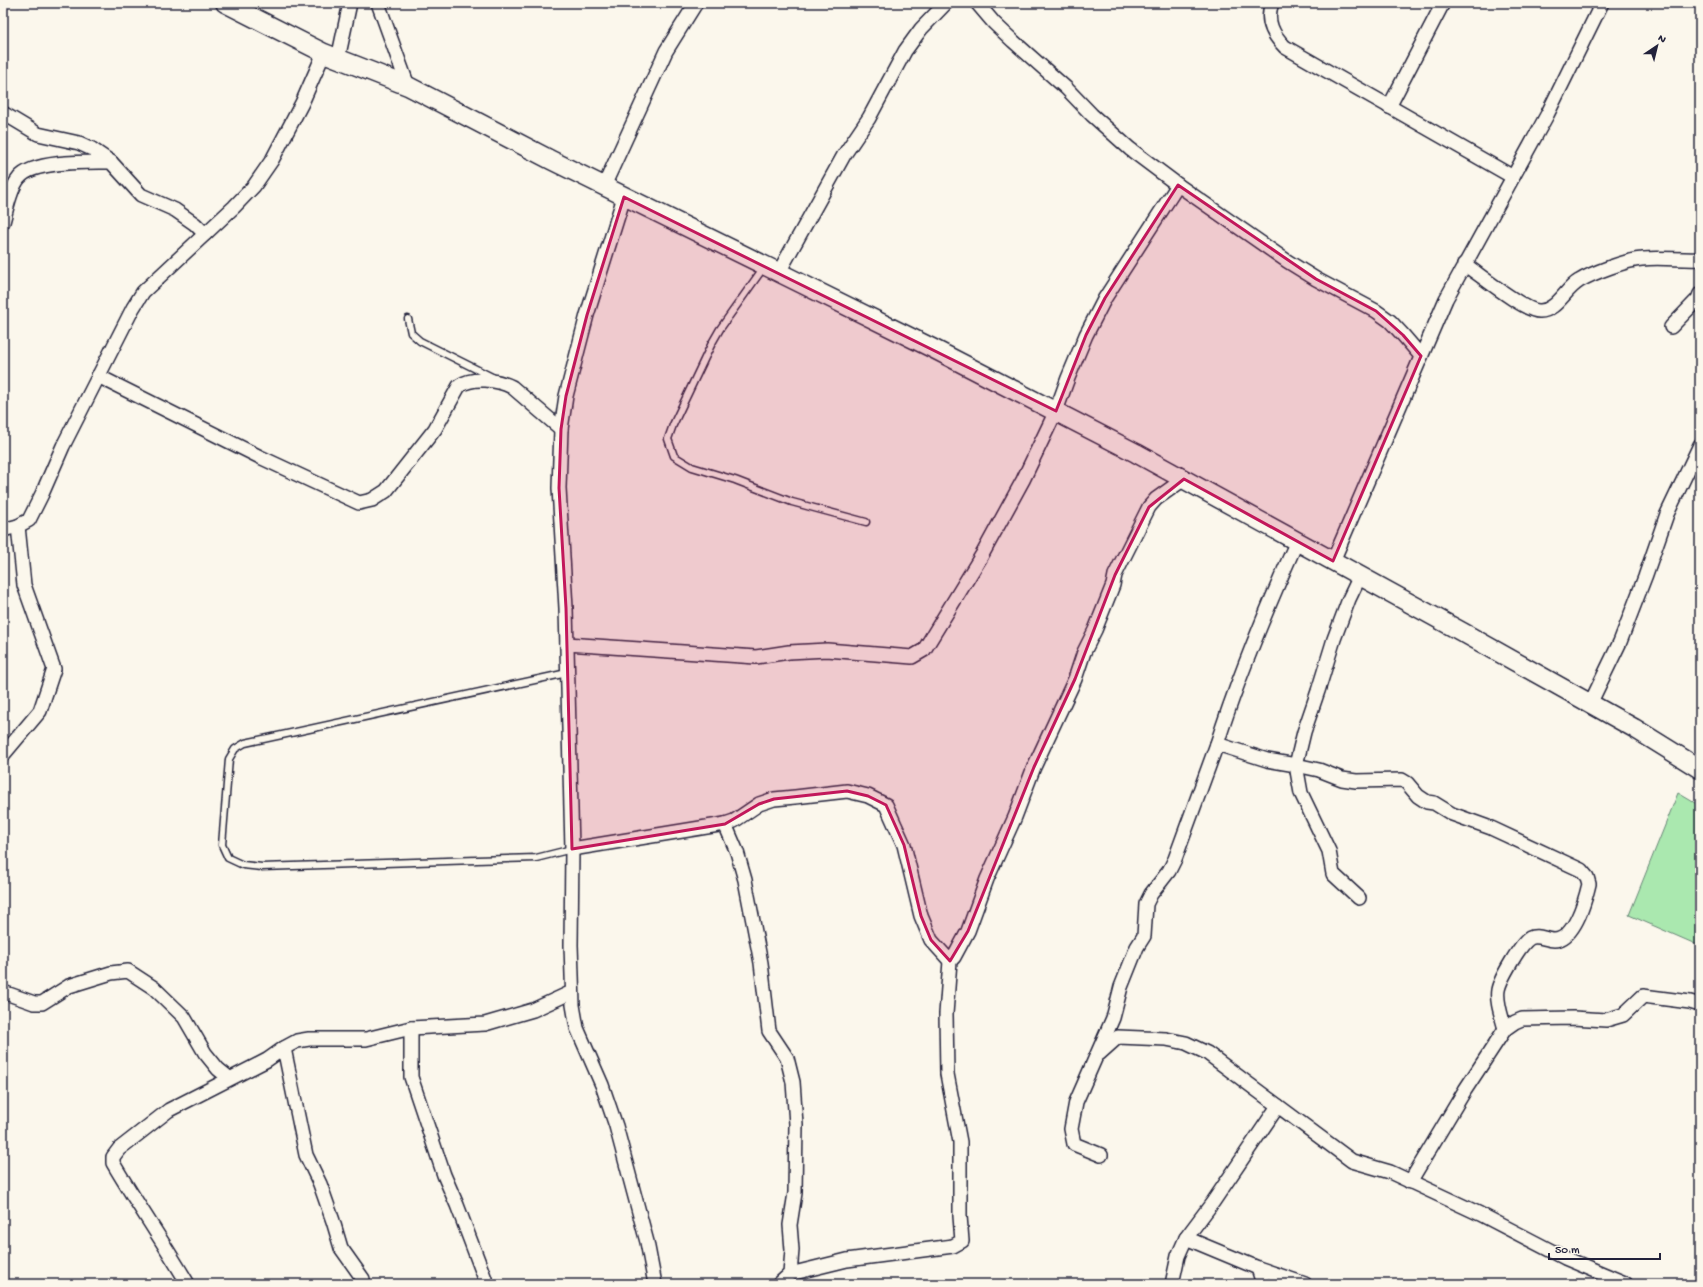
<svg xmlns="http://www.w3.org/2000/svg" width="1703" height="1287" viewBox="0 0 1703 1287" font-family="'Gochi Hand',sans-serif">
  <rect width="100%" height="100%" fill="#fbf7ec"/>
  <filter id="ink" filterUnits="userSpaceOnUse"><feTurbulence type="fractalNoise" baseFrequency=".025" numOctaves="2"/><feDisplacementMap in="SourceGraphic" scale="8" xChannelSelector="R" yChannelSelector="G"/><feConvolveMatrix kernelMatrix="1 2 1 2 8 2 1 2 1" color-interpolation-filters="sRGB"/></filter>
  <g filter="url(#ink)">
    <!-- green -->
    <polygon fill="#aae8af" stroke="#668575" points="1678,793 1700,806 1700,946 1629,915"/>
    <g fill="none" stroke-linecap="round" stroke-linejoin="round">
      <!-- lane casing -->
      <g stroke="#22223b" stroke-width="9">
        <g id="lane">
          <polyline points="764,267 720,329 712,343 673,425 668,439 674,456 692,467 735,480 792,502 866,522"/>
          <polyline points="408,319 411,333 420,341 492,377"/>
          <polyline points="567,673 245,743 235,749 229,759 222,845 228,858 243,865 262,867 536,858 572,849"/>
        </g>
      </g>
      <!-- street casing -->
      <g stroke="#22223b" stroke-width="16">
        <g id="street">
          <polyline points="378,3 408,86"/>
          <polyline points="977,3 994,23 1013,41 1066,88 1092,115 1130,149 1178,185 1287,261 1316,279 1376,311 1390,321 1403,335 1421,356"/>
          <path d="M1272,3C1265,21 1273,35 1285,47L1513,177"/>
          <polyline points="338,59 350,3"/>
          <polyline points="1389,107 1443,3"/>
          <polyline points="3,113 38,134 79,143 92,149 111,162"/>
          <polyline points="604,186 666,51 696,3"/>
          <polyline points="624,197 587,315 566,396 561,429 559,488 566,608 572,849 571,945 573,1005 577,1028 602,1085 616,1126 647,1242 655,1284"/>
          <path d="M3,222C7,208 10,189 19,178C33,160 90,162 111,162L141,195L175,210L195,224L205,234"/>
          <path d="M1464,264C1479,274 1524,311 1539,311C1556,312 1565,289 1579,281C1592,273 1627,260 1642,259C1661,257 1681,260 1700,259"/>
          <polyline points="779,272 844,155 869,118 905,51 921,29 946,3"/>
          <polyline points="1671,327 1698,299 1700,294"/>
          <path d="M98,376L260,457L359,503L372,500L386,491L435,429L459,386C473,376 498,380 512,387L561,429"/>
          <polyline points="3,530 18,526 29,520 42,494 63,446 133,308 143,292 234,207 254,186 272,160 302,103 324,53"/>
          <polyline points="1333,561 1446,299 1547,115 1602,3"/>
          <polyline points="567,644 756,657 789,652 827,650 912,657 924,650 982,555 1023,480 1056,411 1068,378 1086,335 1105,298 1178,185"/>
          <polyline points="1590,704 1620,642 1645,577 1667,514 1700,445"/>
          <path d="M1217,744C1239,674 1267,608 1297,541"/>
          <polyline points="3,755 40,711 54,669 24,585 18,526"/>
          <polyline points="725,824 737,852 745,880 761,963 769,1031 787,1058 793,1082 796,1124 795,1193 790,1225 792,1250 790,1274 779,1284"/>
          <polyline points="572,849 725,824 734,821 759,804 774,799 795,797 847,791 868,796 886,805 904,845 921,916 931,940 950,961 954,957 968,931 987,879 1015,817 1034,767 1075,679 1084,652 1095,630 1113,585 1115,575 1149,507 1156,499 1184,479"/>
          <polyline points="1359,898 1333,874 1329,851 1301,793 1296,765 1304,732 1318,691 1334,639 1349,599 1360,576"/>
          <polyline points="3,992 34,1003 42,1003 69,986 111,973 128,971 154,988 184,1017 205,1053 218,1069 229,1078"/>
          <polyline points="411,1028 411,1077 444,1175 457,1205 487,1284"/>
          <polyline points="284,1048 306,1155 320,1184 333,1221 341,1248 363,1279 363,1284"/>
          <polyline points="1099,1054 1118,1037 1166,1039 1186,1043 1207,1053 1352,1161 1390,1172 1480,1214 1565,1258 1627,1284"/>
          <path d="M1101,1155L1074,1144L1071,1129L1076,1102L1113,1018L1121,987L1137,947L1144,936L1146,904L1151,894L1169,871L1175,859L1217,744L1267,760L1296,765L1319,770L1342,779L1356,781L1402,780L1407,783L1418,796L1427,802L1434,803L1452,814L1491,828L1581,870L1587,877L1589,884C1585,901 1574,940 1554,940C1546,940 1537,934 1530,938C1521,943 1500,979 1498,990C1496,1002 1502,1017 1505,1029"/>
          <polyline points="1410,1182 1465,1090 1505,1029 1515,1022 1522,1019 1573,1018 1606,1020 1623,1015 1643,996 1690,1002 1700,1005"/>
          <polyline points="1186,1238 1258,1268 1305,1284"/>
          <polyline points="1258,1268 1263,1284"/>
          <polyline points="790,1274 847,1260 953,1246 962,1241 960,1216 960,1142 947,1074 946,1014 950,961"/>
          <path d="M188,1284C164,1243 137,1204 113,1163V1157L119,1149L169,1110L267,1060L284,1048L297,1041L309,1039H366L411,1028L485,1024L533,1010L572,992"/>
          <polyline points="1172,1284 1178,1256 1186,1238 1213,1202 1278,1106"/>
        </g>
      </g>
      <!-- secondary casing -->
      <g stroke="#22223b" stroke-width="21">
        <polyline id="secondary" points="225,3 324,53 408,86 551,160 934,349 1136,453 1464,633 1634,728 1700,769"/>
      </g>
      <!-- lane -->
      <use href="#lane" stroke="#fbf7ec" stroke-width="6"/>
      <!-- street -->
      <use href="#street" stroke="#fbf7ec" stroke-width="13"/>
      <!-- secondary -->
      <use href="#secondary" stroke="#fbf7ec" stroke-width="18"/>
    </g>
  </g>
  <!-- marked area -->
  <path fill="#c2185b" fill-opacity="0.2" stroke="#c2185b" stroke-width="3" stroke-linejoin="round" d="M1178,185L1316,279L1376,311L1403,335L1421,356L1333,561L1184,479L1149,507L1115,575L1075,679L1034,767L968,931L950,961L931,940L921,916L904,845L886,805L868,796L847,791L774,799L759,804L725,824L572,849L566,608L559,488L561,429L566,396L587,315L624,197L1056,411L1086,335L1105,298Z"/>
  <!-- margin -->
  <rect width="1703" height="1287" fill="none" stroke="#fbf7ec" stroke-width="16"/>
  <rect x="8" y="8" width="1687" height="1271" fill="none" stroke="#22223b" stroke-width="1.5" filter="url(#ink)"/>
  <!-- north arrow -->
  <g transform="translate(1657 46) rotate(35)" stroke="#fbf7ec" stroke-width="3" paint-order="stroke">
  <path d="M0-3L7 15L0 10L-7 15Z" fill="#22223b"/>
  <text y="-6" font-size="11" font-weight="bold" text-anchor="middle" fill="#22223b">N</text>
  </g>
  <!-- scale -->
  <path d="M1549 1253v6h111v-6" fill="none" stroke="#22223b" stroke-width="2"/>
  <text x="1555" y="1253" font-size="12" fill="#22223b" stroke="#fbf7ec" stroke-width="3" paint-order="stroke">50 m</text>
</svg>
